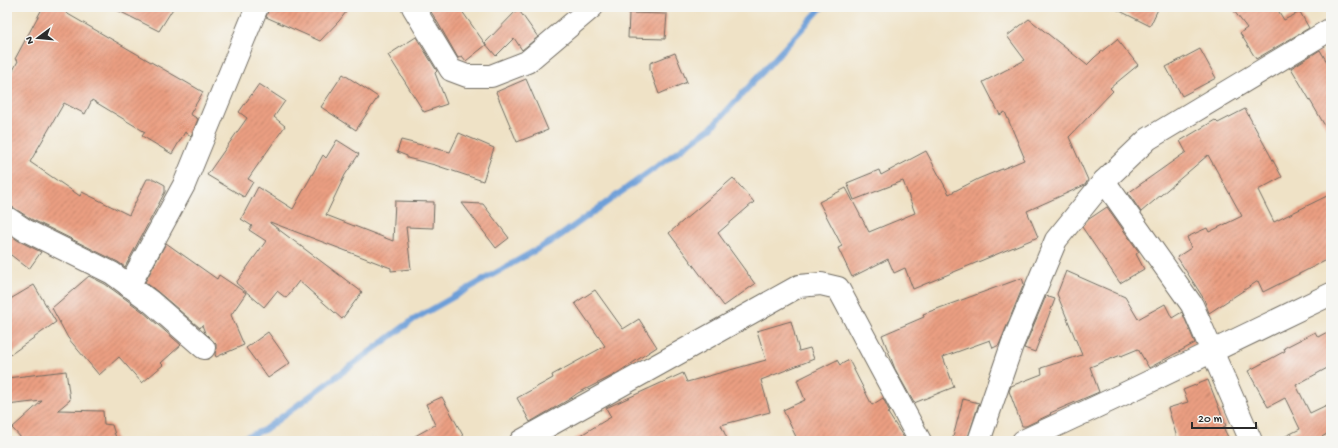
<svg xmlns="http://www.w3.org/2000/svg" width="1338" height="448" viewBox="0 0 1338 448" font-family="'Gochi Hand',sans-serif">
  <defs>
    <pattern id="building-hatch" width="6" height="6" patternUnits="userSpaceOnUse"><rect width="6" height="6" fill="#eb9f82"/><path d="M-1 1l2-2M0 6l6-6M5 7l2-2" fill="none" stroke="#bf826b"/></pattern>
  </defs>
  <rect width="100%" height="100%" fill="#f6f6f2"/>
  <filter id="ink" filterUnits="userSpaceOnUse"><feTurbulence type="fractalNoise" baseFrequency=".025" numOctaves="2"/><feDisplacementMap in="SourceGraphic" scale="8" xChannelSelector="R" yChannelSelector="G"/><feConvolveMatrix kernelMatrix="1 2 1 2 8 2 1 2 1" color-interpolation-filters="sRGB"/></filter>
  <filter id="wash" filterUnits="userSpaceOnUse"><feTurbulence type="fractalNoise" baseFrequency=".012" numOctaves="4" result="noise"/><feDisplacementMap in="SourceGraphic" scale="16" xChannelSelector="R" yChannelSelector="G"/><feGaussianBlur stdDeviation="0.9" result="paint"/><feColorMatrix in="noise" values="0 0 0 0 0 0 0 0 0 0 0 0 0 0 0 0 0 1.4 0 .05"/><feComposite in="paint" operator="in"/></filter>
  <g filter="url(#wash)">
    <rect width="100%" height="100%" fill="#efe2c6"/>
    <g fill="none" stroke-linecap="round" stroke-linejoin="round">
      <!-- stream -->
      <polyline stroke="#6d9fd8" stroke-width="6" points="235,441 264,430 413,320 557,238 712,127 822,7"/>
    </g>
    <g id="blocks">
      <!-- building -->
      <g fill="url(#building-hatch)">
        <polygon points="43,7 69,7 66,13 203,92 190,114 198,119 191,136 185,132 172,154 142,136 145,132 92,100 85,114 64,103 30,162 80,196 82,192 129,215 147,179 154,179 165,185 165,192 125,267 118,262 31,219 14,208 7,206 7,82 18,61 15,59"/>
        <polygon points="111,7 174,7 159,31"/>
        <polygon points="269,7 350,7 339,21 320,41 266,17"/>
        <polygon points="428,7 459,7 486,45 466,61 462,56 458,58 438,23"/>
        <polygon points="1112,7 1159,7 1150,26"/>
        <polygon points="1231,7 1276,7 1284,20 1300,12 1309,28 1256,59 1240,33 1247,28"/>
        <polygon points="518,9 538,37 522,50 514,38 496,56 485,43"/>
        <polygon points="629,13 667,14 665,39 628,38"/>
        <polygon points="1029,19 1087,65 1095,57 1117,39 1138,65 1110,88 1113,91 1069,137 1088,180 1085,185 1027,211 1038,237 913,289 905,268 894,273 888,259 852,277 838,248 842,246 819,202 846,188 869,232 915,213 903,181 854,200 847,183 879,170 881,175 926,151 949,194 978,179 1024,160 1023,158 1024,157 1005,112 1000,115 983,82 1025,60 1007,36"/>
        <polygon points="416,37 437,71 435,73 447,104 424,112 388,55"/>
        <polygon points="1200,49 1216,78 1182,96 1166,67"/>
        <polygon points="1320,50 1331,69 1331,136 1291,68"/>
        <polygon points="675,53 687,82 659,94 650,70 650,63"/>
        <polygon points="343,74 378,97 356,130 321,107"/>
        <polygon points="526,79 548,130 517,142 496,92"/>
        <polygon points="259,84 285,101 274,117 285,126 248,179 253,182 244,197 207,175 247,118 239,112"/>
        <polygon points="1245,109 1282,177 1258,190 1274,222 1331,194 1331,258 1263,292 1258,281 1209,313 1204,299 1177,257 1191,248 1187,237 1207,228 1209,232 1242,216 1208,155 1141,212 1128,193 1186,152 1180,141 1215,120 1218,123"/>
        <polygon points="459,133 494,148 483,181 435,165 407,158 407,156 397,152 401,140 450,152"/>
        <polygon points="337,140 359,154 345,175 326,215 393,241 395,201 434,202 433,228 406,227 411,269 391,271 391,268 270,222 270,223 362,292 342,319 299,281 286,298 277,291 264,307 236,283 266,241 249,230 252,226 241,219 258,187 293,209 323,155 326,158"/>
        <polygon points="733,178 754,202 718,233 755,284 724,306 669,233"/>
        <polygon points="462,203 483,204 509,238 496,248"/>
        <polygon points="1107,207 1139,252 1136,254 1144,269 1120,283 1082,227 1089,219"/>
        <polygon points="7,233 19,241 41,252 29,269 7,252"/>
        <polygon points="166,243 217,279 219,275 246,293 231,315 244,345 216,357 215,354 216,350 216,344 205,333 202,325 200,328 158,292 145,282"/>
        <polygon points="1066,271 1125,297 1138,319 1165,304 1172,318 1182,312 1195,343 1149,368 1138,349 1121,356 1121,355 1090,367 1099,392 1050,413 1051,414 1026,426 1022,426 1009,391 1011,386 1042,374 1041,368 1082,355 1057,294"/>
        <polygon points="89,276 105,284 142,311 181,345 161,363 163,365 142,383 119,357 99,375 68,338 52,308"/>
        <polygon points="1022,278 1024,284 999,345 993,348 990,340 943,357 954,387 914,403 895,369 882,335 924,317 923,314"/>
        <polygon points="34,285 56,322 7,357 7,301"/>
        <polygon points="595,290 623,329 639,319 657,347 614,375 578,393 568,400 530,422 517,398 553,378 552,375 605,346 575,303"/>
        <polygon points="1046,296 1055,299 1035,352 1024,348"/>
        <polygon points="791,321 799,351 810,348 814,359 761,380 770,412 721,425 728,441 571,441 611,417 606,408 683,373 687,382 766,360 757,331"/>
        <polygon points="1331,330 1331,366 1296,385 1310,413 1331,403 1331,432 1314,441 1276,441 1300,429 1285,398 1268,407 1248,371 1285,351 1284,348 1315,332 1318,337"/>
        <polygon points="268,332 290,363 268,378 246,348"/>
        <polygon points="837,360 840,365 849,360 872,405 883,398 890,412 888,413 906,441 798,441 783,410 805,400 797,380"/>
        <polygon points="66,371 70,400 58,410 103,411 104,424 112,425 117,441 24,441 12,428 42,401 7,405 7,378"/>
        <polygon points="1208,380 1226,426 1223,427 1230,441 1178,441 1168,408 1188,402 1183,390"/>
        <polygon points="442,397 466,441 406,441 435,425 426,404"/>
        <polygon points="963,399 979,403 967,441 952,441"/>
      </g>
    </g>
  </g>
  <g filter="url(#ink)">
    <use href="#blocks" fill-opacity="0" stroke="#706b61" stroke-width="1"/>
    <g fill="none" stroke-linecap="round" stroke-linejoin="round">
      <!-- minor casing -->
      <g stroke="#706b61" stroke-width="24">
        <g id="minor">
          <polyline points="413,7 451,70 467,76 491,76 527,62 592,7"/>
          <polyline points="1104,181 1192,305 1251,441"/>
          <polyline points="7,218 25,230 112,273 150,301 204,348"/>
          <polyline points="129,286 184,185 257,7"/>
          <polyline points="521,441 799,286 821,284 838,288 920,441"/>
          <polyline points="979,441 1012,345 1056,240 1104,181 1148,139 1331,29"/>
          <polyline points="1023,441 1128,392 1331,294"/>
        </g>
      </g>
      <!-- minor -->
      <use href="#minor" stroke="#fff" stroke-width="22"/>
    </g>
  </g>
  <!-- margin -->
  <rect width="1338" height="448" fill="none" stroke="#f6f6f2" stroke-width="24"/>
  <!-- north arrow -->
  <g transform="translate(38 38) rotate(254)" stroke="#f6f6f2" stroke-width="3" paint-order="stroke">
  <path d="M0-3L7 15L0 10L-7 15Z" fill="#2b2b2b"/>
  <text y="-6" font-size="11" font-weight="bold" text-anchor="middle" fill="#2b2b2b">N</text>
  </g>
  <!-- scale -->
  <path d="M1192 422v6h64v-6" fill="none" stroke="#2b2b2b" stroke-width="2"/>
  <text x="1198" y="422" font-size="12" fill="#2b2b2b" stroke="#f6f6f2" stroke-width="3" paint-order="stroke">20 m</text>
</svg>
